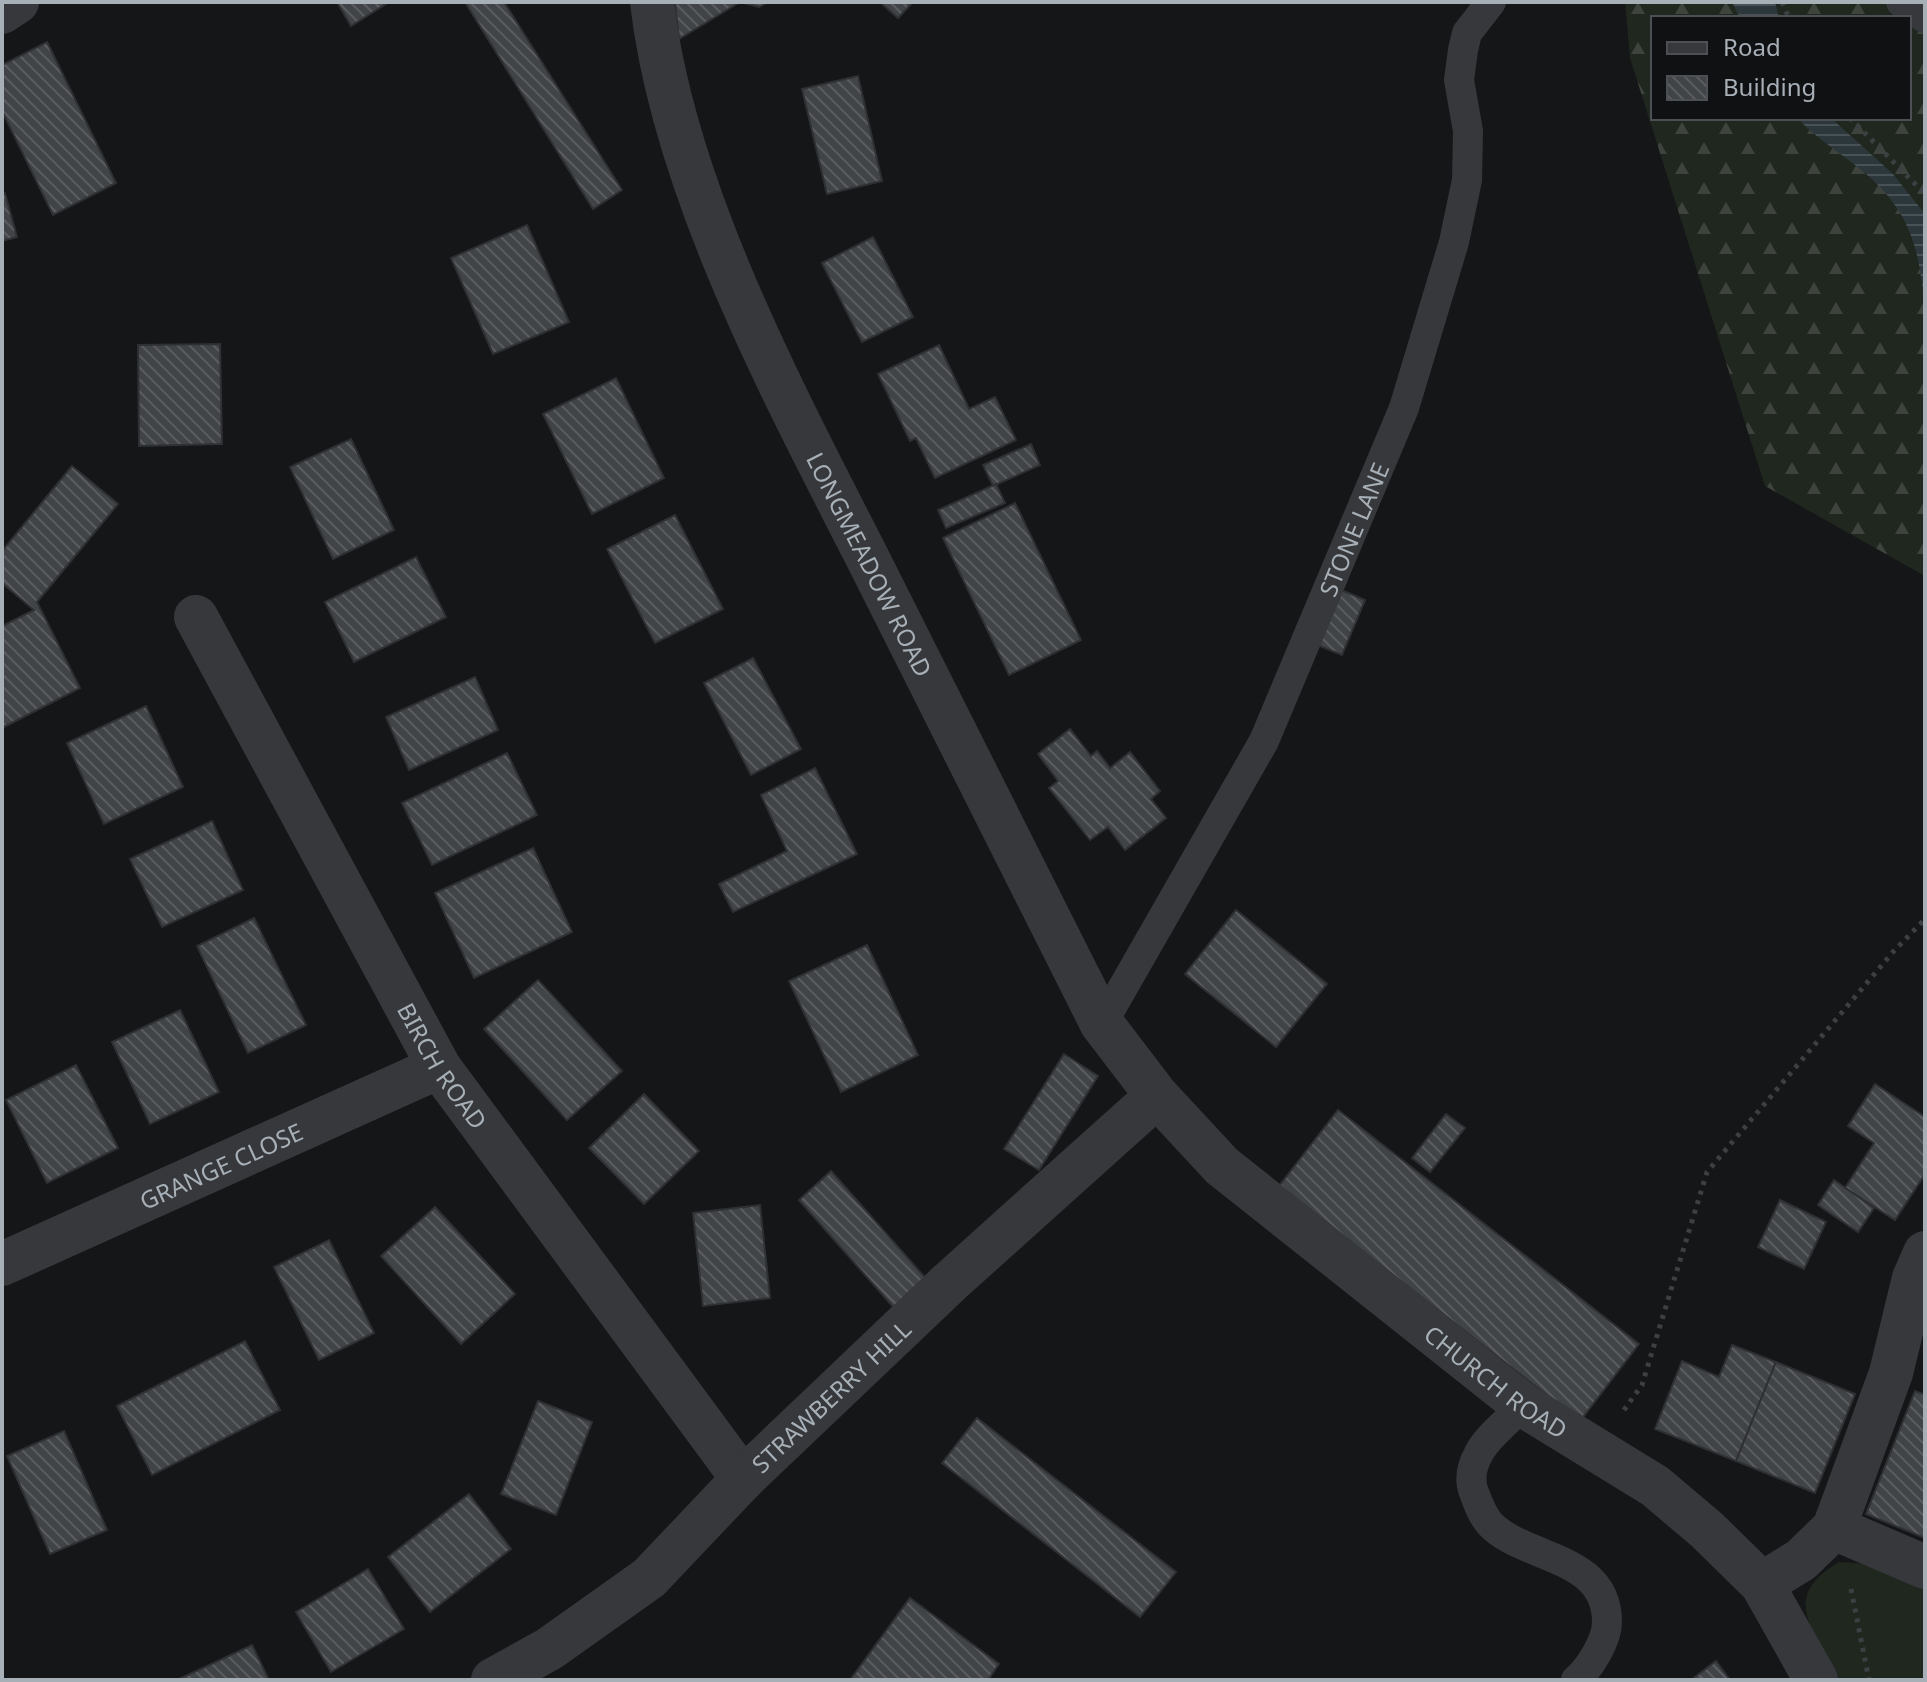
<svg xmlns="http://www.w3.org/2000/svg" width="1927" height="1682" viewBox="0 0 1927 1682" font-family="'Noto Sans',sans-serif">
  <defs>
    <pattern id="forest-firs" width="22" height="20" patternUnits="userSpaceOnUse" patternTransform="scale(2)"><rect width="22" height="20" fill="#20271f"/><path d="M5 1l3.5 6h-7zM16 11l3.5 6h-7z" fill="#3e443d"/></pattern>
    <pattern id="water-rules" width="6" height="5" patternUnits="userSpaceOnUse" patternTransform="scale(2)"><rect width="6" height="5" fill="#2c373b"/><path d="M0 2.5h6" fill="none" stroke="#485155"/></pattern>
    <pattern id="building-back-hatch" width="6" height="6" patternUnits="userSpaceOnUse" patternTransform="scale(2)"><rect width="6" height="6" fill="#414447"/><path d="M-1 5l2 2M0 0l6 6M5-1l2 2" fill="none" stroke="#5a5c5f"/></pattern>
  </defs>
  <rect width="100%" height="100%" fill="#151617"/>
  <!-- grass -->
  <path fill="#20271f" d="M1839,1562L1873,1564L1925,1586V1680H1838C1816,1629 1777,1599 1839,1562Z"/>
  <!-- forest -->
  <path fill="url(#forest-firs)" fill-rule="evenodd" d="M1625,2H1925V576L1765,486L1630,58ZM1653,18H1909V118H1653Z"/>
  <!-- water -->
  <g fill="url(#water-rules)">
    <polygon points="1732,2 1775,2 1779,18 1740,18"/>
    <path d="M1797,118H1831L1893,174L1925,214V309C1919,250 1912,213 1865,173C1842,154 1817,139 1797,118Z"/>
  </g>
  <!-- building -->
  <g fill="url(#building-back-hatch)" stroke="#2f3033" stroke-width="2">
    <polygon points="337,2 389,2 351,26"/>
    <polygon points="465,2 504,2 622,190 593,209"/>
    <polygon points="675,2 768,2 759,7 740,2 679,39"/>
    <polygon points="880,2 913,2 898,18"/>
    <polygon points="47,42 116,183 53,215 2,111 2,65"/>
    <polygon points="858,76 882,181 827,194 802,89"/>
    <polygon points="5,193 17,237 2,241 2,194"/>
    <polygon points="527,225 569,322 493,354 451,258"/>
    <polygon points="873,237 913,317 862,342 822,263"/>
    <polygon points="220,344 222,444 139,446 138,345"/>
    <polygon points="939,345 969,409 995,397 1016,440 935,478 916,438 910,441 878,374"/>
    <polygon points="616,378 664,478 592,514 543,414"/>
    <polygon points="351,439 394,530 333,559 290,467"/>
    <polygon points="1031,444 1040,465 993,486 983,465"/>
    <polygon points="72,466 118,504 37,602 80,688 2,728 2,626 34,610 2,583 2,551"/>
    <polygon points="996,484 1005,503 946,528 938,510"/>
    <polygon points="1015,503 1081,640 1009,675 943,538"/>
    <polygon points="675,515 723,609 655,643 607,549"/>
    <polygon points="416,557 446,617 354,662 325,602"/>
    <polygon points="1339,589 1365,600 1342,655 1315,644"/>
    <polygon points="753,658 801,749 751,775 704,683"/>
    <polygon points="475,677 498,730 409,770 386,717"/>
    <polygon points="146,706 183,787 104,824 67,743"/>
    <polygon points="1070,729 1091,756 1097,751 1110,768 1130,752 1160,791 1151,799 1166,818 1125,850 1108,827 1090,840 1049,788 1058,781 1038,754"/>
    <polygon points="507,753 537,815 432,865 402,803"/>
    <polygon points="815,768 857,854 733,912 719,884 787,851 761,795"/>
    <polygon points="212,821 243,890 162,927 130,859"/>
    <polygon points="533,848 572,932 474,978 435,893"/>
    <polygon points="1236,910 1327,984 1276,1047 1185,974"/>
    <polygon points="254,918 306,1025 248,1053 197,946"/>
    <polygon points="867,945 918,1055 841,1092 789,981"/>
    <polygon points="538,980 622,1071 567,1120 484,1029"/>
    <polygon points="180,1010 219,1092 150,1124 112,1042"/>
    <polygon points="1064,1054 1098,1076 1039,1170 1004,1149"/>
    <polygon points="76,1065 118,1148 47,1183 6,1100"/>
    <polygon points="1875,1084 1925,1117 1925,1174 1895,1220 1845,1188 1874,1143 1848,1126"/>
    <polygon points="644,1094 699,1151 644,1204 589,1148"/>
    <polygon points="1338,1110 1639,1344 1580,1421 1279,1186"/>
    <polygon points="1446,1114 1465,1128 1430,1172 1412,1158"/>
    <polygon points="831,1171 928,1281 896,1310 799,1200"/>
    <polygon points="1834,1180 1874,1208 1858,1232 1818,1205"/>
    <polygon points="1780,1200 1826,1222 1804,1269 1758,1247"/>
    <polygon points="760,1205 770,1298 703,1306 693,1213"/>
    <polygon points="435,1207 515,1294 461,1344 381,1256"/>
    <polygon points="329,1240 374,1333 319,1360 274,1267"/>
    <polygon points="245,1341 280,1410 152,1475 117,1406"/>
    <polygon points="1732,1345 1776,1362 1736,1461 1655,1429 1682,1361 1719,1377"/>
    <polygon points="1776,1362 1855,1394 1815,1493 1736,1461"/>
    <polygon points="1915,1391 1925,1395 1925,1538 1866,1514"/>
    <polygon points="538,1401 592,1422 556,1515 501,1494"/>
    <polygon points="977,1418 1176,1572 1140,1617 942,1463"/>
    <polygon points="64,1431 107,1530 50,1554 7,1456"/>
    <polygon points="469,1494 511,1549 430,1612 388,1557"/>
    <polygon points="368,1569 404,1629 331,1672 296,1612"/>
    <polygon points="910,1598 999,1664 988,1680 850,1680"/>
    <polygon points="252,1645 269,1680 177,1680"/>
    <polygon points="1716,1661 1730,1680 1691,1680"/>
  </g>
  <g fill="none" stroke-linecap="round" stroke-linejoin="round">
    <!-- path -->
    <g stroke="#3c4043" stroke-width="5" stroke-dasharray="4 6" stroke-linecap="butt">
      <polyline points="1782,2 1789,18"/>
      <polyline points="1850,118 1925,194"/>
      <polyline points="1624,1410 1642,1385 1707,1172 1893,952 1925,919"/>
      <polyline points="1851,1589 1869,1680"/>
    </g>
    <!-- service -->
    <g stroke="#36383c" stroke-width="30">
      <polyline points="1901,2 1925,18"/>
      <path id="s1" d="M1102,1024L1264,741L1404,408L1454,242L1467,180L1468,131L1459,80L1463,50L1467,33L1491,2"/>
      <path d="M1523,1405C1510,1420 1486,1437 1478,1455C1471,1468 1469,1482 1475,1495C1479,1506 1484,1519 1493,1527C1530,1560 1607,1557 1607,1622C1607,1640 1590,1668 1576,1680"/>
    </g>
    <!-- minor -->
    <g stroke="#36383c" stroke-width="44">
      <path id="s2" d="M652,2C673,186 781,389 865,553C944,710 1023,867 1102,1024L1157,1096L1222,1166L1523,1405L1655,1486L1707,1530L1762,1584L1816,1680"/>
      <polyline points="2,12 17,2"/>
      <path id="s3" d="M196,617L439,1067L743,1479"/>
      <path id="s4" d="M2,1264L439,1067"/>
      <polyline points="1834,1528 1925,1567"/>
      <polyline points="1762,1584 1801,1560 1834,1528 1891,1373 1914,1278 1925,1253"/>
      <path id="s5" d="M493,1680L549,1649L649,1578L743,1479L950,1282L1157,1096"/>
    </g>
  </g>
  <g text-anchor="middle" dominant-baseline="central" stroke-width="7" stroke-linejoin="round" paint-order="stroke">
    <!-- street labels -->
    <g font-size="24" fill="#a7afb7" stroke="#101112">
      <text stroke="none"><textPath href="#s1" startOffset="556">STONE LANE</textPath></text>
      <text stroke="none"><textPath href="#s2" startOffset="606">LONGMEADOW ROAD</textPath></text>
      <text stroke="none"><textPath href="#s3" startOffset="512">BIRCH ROAD</textPath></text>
      <text stroke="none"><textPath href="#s4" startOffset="240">GRANGE CLOSE</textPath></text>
      <text stroke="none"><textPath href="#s2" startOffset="1656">CHURCH ROAD</textPath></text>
      <text stroke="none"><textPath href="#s5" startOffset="444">STRAWBERRY HILL</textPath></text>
    </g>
  </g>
  <!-- border -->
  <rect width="1927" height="1682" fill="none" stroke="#a7afb7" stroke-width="8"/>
  <!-- legend -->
  <rect x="1651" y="16" width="260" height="104" fill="#101112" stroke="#4c5054" stroke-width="2"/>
  <rect x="1667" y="42" width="40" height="12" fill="#36383c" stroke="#4c5054" stroke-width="2"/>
  <text x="1723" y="56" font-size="24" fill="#a7afb7">Road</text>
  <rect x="1667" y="76" width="40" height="24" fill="url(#building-back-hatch)" stroke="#4c5054" stroke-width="2"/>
  <text x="1723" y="96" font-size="24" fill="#a7afb7">Building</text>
</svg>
